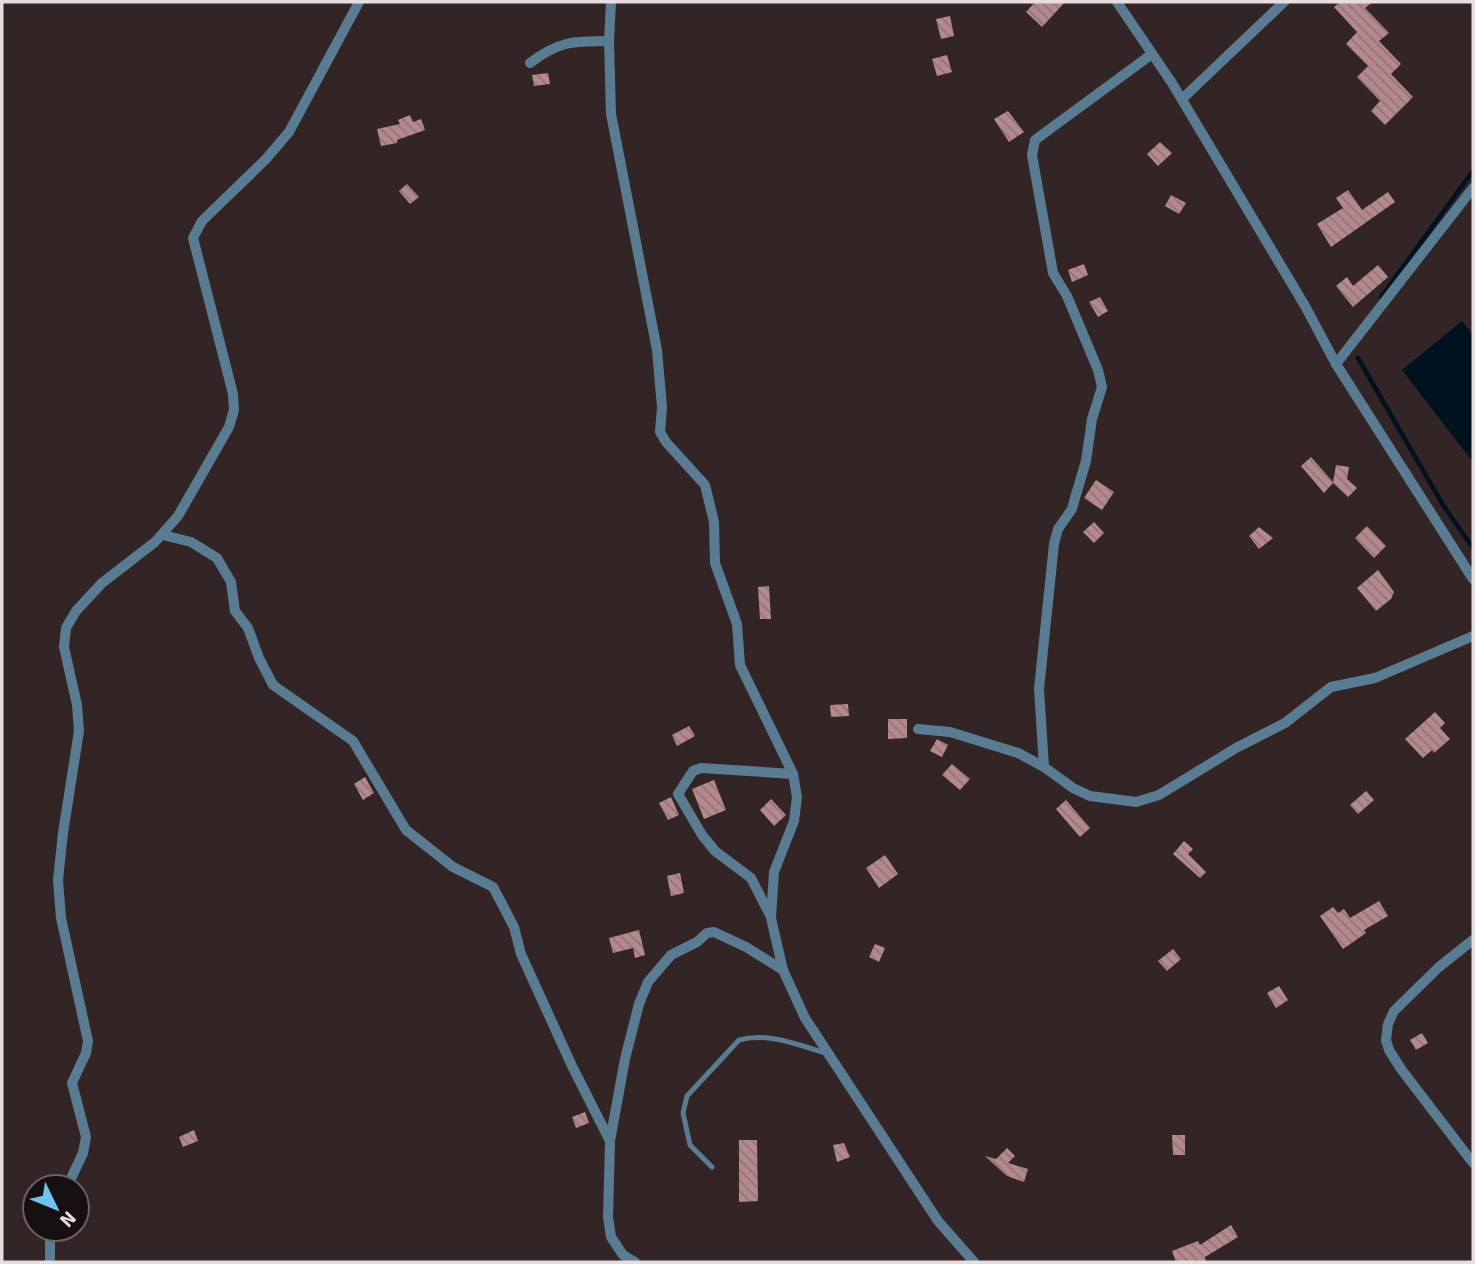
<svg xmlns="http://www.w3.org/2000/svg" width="1475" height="1264" viewBox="0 0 1475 1264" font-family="Signika,sans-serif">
  <defs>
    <pattern id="building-back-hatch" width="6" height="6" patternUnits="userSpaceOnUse" patternTransform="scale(1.75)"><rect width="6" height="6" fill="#b4898e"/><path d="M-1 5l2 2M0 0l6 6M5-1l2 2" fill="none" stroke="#937478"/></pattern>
  </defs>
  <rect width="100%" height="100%" fill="#332526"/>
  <!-- water -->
  <polygon fill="#001220" points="1462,321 1473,335 1473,462 1402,370"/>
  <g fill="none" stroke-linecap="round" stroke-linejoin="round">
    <!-- stream -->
    <g stroke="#001220" stroke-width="4.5">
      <polyline points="1381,297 1473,171"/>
      <polyline points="1358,358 1443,505 1473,548"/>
    </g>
  </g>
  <!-- building -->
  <g fill="url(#building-back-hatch)">
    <polygon points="1035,2 1065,2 1042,27 1026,12"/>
    <polygon points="1340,2 1373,2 1365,8 1389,33 1379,41 1401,64 1391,74 1413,97 1385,125 1371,111 1380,101 1357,77 1368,66 1346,44 1357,32 1334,7"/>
    <polygon points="950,16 954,36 941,39 936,19"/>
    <polygon points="947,55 952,72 937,76 932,59"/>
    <polygon points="548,73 550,84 534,86 532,75"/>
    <polygon points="1008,111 1024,132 1009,142 994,119"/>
    <polygon points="410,115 413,122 421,119 425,130 397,140 397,143 381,146 377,129 400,124 398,120"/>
    <polygon points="1160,142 1172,153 1158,166 1147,154"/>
    <polygon points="407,184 419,197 410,204 399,191"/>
    <polygon points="1348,190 1362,210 1388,192 1395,202 1331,247 1317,224 1343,208 1336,198"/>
    <polygon points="1171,195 1186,203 1179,214 1165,206"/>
    <polygon points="1084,264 1088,275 1072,282 1068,270"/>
    <polygon points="1378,265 1388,277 1353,307 1336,286 1347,277 1353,286"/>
    <polygon points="1100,297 1108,311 1098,317 1089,302"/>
    <polygon points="1311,457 1333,482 1336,465 1349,467 1347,479 1357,488 1348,497 1333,483 1324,493 1301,466"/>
    <polygon points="1096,480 1114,492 1102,510 1084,498"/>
    <polygon points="1094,522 1104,533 1094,543 1083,532"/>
    <polygon points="1367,526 1386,546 1374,558 1355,538"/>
    <polygon points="1259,527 1273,538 1259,549 1249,536"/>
    <polygon points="1378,570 1394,592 1391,599 1376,611 1357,588"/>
    <polygon points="769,586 771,619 760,619 758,587"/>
    <polygon points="848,704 849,716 831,717 830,705"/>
    <polygon points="1435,712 1445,723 1440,728 1450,739 1434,753 1432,750 1423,758 1405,739"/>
    <polygon points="888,719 907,719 907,738 888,739"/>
    <polygon points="689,726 695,736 677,746 672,735"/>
    <polygon points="937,739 948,745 942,757 930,751"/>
    <polygon points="952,764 970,779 960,790 942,775"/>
    <polygon points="365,777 374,793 363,800 354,784"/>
    <polygon points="714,780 726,810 704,819 692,789"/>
    <polygon points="1366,791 1374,800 1358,814 1350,805"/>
    <polygon points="671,797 679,815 668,820 659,803"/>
    <polygon points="771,799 786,815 774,826 760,810"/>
    <polygon points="1066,800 1090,828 1080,837 1056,809"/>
    <polygon points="1184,841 1193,849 1188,854 1206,872 1200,878 1173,854"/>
    <polygon points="885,855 898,874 879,888 866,868"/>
    <polygon points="680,873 684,893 671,896 667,876"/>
    <polygon points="1379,901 1388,916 1364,930 1366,933 1343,949 1320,916 1333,907 1338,913 1344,909 1350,918"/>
    <polygon points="639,930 645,955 635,958 633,948 613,953 609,938"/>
    <polygon points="875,944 885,948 879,962 869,957"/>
    <polygon points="1173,949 1181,959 1167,971 1158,961"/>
    <polygon points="1279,986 1288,1000 1276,1008 1267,993"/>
    <polygon points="1422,1033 1428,1043 1416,1050 1410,1040"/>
    <polygon points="585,1112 589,1123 576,1128 572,1117"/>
    <polygon points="194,1130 198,1141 183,1147 179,1137"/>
    <polygon points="1172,1135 1185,1135 1185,1155 1173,1155"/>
    <polygon points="739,1140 757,1140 758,1201 739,1202"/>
    <polygon points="844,1143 850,1157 837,1162 833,1145"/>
    <polygon points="1007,1148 1015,1156 1008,1163 1028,1169 1024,1182 1007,1176 985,1156 996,1159"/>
    <polygon points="1231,1225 1238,1237 1205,1257 1206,1262 1176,1262 1172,1251 1198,1241 1200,1245"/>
  </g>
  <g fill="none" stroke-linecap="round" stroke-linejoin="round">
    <!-- service -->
    <path stroke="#5a7c92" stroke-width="5" d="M712,1167L690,1145L683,1113L687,1096L739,1040C768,1032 798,1045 826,1053"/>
    <!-- minor -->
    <g stroke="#5a7c92" stroke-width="10">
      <polyline points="611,2 609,41 611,114 657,350 662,407 660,432 666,442 705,485 714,522 715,563 737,624 740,665 793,774 797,797 794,821 774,872 771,918 783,970 805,1018 938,1221 974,1262"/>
      <polyline points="1117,2 1172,83 1305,306 1336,364 1473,579"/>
      <path d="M530,63C559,41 573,41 609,41"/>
      <polyline points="1182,99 1284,2"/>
      <polyline points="1336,364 1473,188"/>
      <polyline points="163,535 191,542 217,558 231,582 235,611 248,628 259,658 273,685 353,741 406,830 453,867 493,887 514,927 521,954 572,1066 610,1141"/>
      <polyline points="918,729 950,732 1018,753 1044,767 1073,788 1090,796 1136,802 1159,795 1236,748 1285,723 1331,687 1375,678 1473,636"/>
      <polyline points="1044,767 1039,689 1054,544 1058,529 1072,509 1075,498 1086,461 1092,419 1102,387 1098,370 1067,296 1053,273 1032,155 1035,140 1152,54"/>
      <polyline points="770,915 751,878 715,851 702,835 678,794 693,771 701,768 793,774"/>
      <polyline points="1473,940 1439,967 1394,1011 1388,1024 1386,1040 1389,1050 1401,1069 1473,1163"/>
      <polyline points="67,1187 83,1153 86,1137 72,1083 86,1053 88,1041 61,918 58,880 63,833 79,731 77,705 64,647 66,628 76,611 102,583 155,542 178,516 229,427 234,410 233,394 193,238 202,221 266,159 289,132 359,2"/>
      <polyline points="50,1229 50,1262"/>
      <polyline points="635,1262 623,1255 611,1237 608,1217 610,1141 625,1059 639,1004 648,982 671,955 697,942 707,933 714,932 746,947 783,970"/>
    </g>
  </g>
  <!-- border -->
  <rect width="1475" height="1264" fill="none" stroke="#e8ddde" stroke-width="7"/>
  <!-- north arrow -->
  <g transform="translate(56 1208) rotate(133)"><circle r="33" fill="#161010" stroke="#6a6262" stroke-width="2"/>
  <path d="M0-5L12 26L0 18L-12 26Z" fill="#6fc2f4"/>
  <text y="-10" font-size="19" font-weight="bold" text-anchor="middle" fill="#e8ddde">N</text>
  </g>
</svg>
